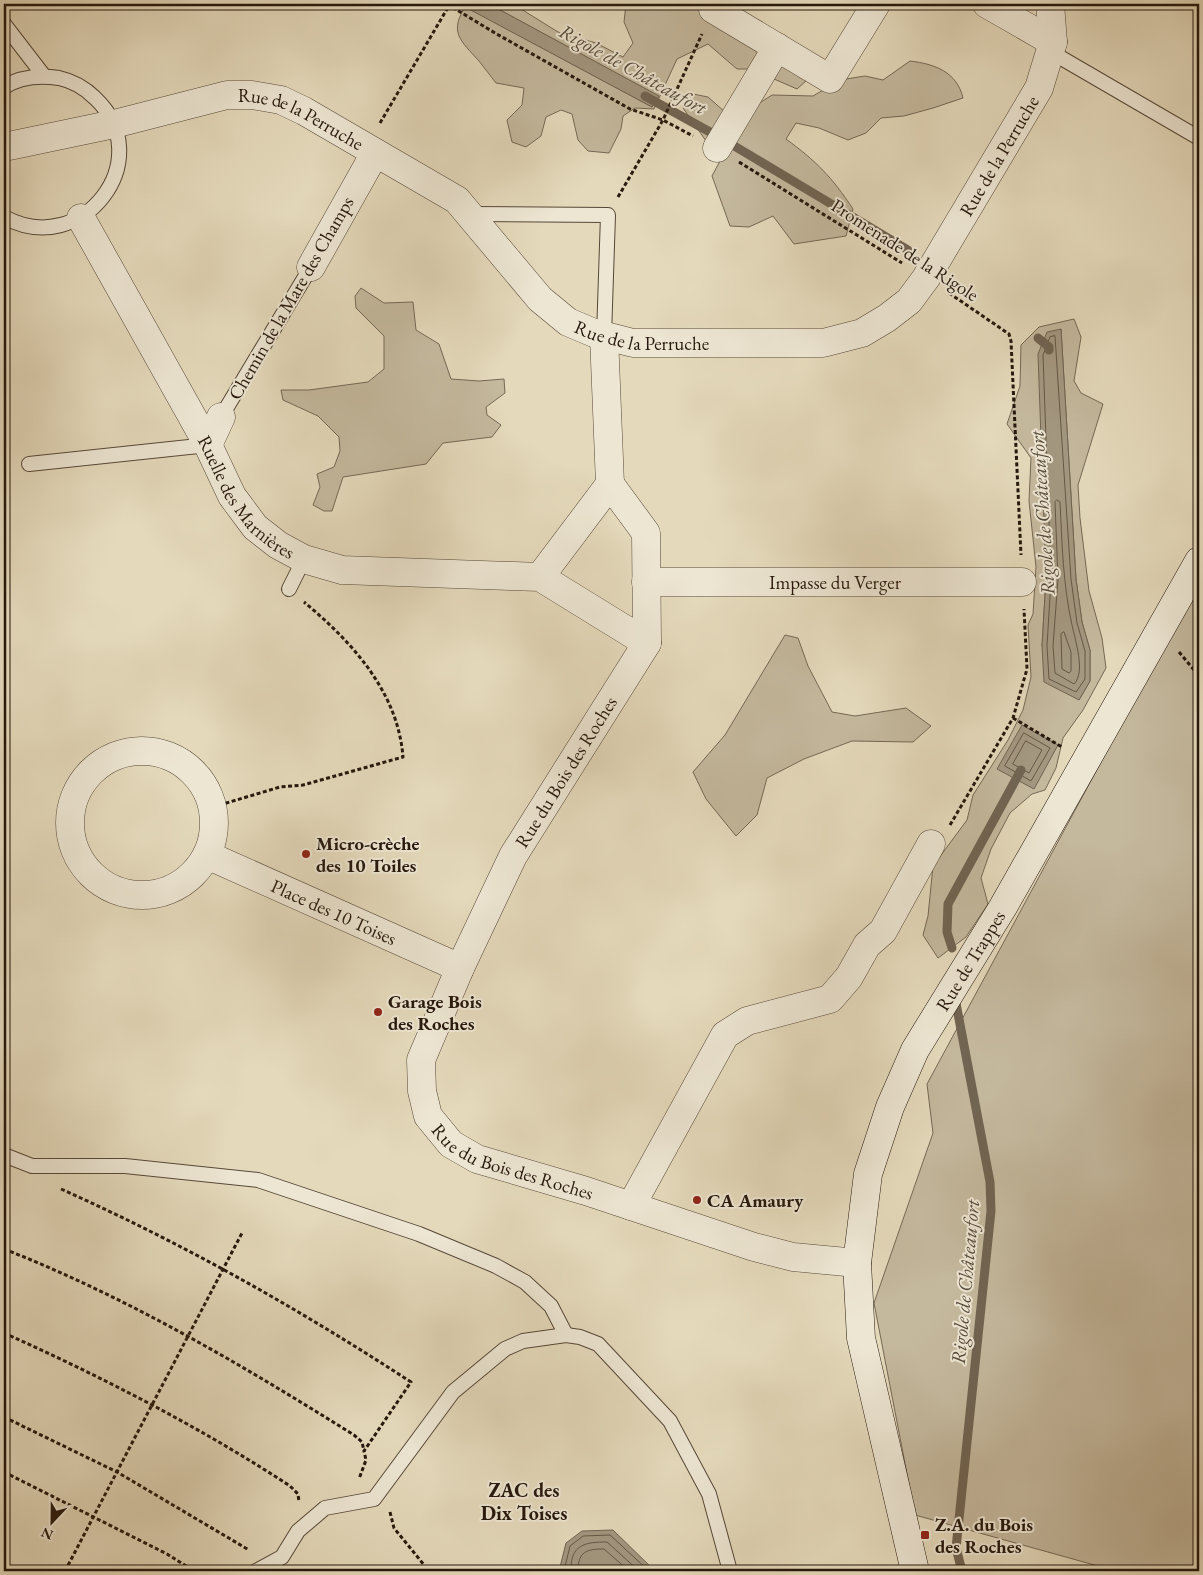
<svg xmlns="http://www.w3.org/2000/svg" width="1203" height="1575" viewBox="0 0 1203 1575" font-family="'EB Garamond',serif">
  <rect width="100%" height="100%" fill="#e4d9bb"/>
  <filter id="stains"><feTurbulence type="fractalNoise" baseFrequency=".004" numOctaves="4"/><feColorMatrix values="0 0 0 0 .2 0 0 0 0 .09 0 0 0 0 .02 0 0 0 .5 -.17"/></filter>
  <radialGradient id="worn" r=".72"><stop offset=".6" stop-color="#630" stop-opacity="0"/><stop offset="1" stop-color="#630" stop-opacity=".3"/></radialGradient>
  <!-- green -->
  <g fill="#c4b89d" stroke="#756855" fill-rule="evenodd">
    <path d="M467,4H469L468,8L652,107L658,96L489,4H513L558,32L596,43L623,57L633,43L624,22L626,4H702L803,69L806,81L797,89L751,69H737L708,44L677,59L654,109L635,108L623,116L621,129L609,153L588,151L578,140L572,114L561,110L546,117L541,136L526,147L512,142L507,120L522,105L524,88L496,83C490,76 485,68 479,61C460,40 448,32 467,4Z"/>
    <path d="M910,61C935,64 957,72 963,98L933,108L904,116L881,118L866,133L848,140L819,128L796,123L786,139C816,161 832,177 853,209L846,236L794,244L773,216L749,227L730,226L712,176L720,161L683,108L693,94L708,97L725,112L747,111L772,95L813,96L840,80L865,76L883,80Z"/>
    <polygon points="361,288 384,303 413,302 416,330 439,344 451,379 479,381 504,379 505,393 486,407 487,415 501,425 492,437 443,443 426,464 343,477 332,511 324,511 313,505 320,487 317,474 334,467 340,451 339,437 318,416 283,400 281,390 309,390 368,382 384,369 384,336 356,308 355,296"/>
    <path d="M1074,319L1081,337L1074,381L1081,393L1103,404L1078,485L1080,518L1089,591L1102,638L1106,668L1083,710L1063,738L1056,768L1045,790L1032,794L1010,813L991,849L981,878L988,904L966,937L938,958L923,935L928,916L933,866L967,820L973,795L1008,740L1023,710L1031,677L1028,625L1033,614L1036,567L1029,501L1031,458L1007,424L1020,386L1021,345L1039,327ZM1061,329L1076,579L1082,622L1090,650V681L1079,700L1042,646Z"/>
    <polygon points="1199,581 1199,1571 1116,1571 915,1515 874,1303 933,1133 927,1084"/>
    <polygon points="785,635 798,638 808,666 832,712 855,716 906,708 931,726 913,742 852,741 804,759 767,778 757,815 736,836 706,799 693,772 725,735"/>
  </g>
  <!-- water -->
  <g fill="#a39780" stroke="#716452">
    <polygon points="469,4 489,4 659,96 652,107 467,8"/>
    <polygon points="1061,329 1076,579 1082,622 1090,650 1090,681 1079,700 1044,682 1042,646 1046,579 1038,354 1047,332"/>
    <polygon points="1022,725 1058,745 1034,789 997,769"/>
    <polygon points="613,1530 655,1571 559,1571 566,1543 582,1531"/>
  </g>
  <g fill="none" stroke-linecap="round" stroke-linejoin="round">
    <!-- shore -->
    <g stroke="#645846" stroke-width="1">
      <polygon points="1055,336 1071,579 1077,623 1085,651 1085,679 1076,692 1049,679 1047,646 1051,579 1043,355 1050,337"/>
      <path d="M1057,500L1060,502C1062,543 1063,585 1072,625C1075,640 1086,672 1074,684L1055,673L1053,646L1058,579L1055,502Z"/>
      <polygon points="1064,632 1071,652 1071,671 1069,673 1062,669 1061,634"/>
      <polygon points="1024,733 1050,748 1031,781 1005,766"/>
      <polygon points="1026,741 1042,750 1029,773 1013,764"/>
      <polyline points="564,1571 570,1546 583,1536 610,1535 649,1571"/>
      <path d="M571,1571C570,1544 586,1542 607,1542L639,1571"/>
      <path d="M578,1571C578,1551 587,1549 604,1549L629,1571"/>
    </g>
    <!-- stream -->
    <g stroke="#716452" stroke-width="9">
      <polyline points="645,96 719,137"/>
      <polyline points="726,141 908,250"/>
      <polyline points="1038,338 1049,347 1049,350"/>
      <polyline points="952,948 947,932 948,904 1021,770"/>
      <polyline points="955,998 990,1182 991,1211 956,1548 962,1571"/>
    </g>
    <!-- lane casing -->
    <g stroke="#564838" stroke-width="16">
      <g id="lane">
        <polyline points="4,24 44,76"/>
        <polyline points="1051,52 1199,138"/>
        <path d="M4,87C21,76 39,75 59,78C73,81 85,88 95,98C160,159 82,260 4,217"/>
        <polyline points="471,214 608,215 604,336"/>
        <polyline points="221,417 311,267"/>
        <polyline points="29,464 208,445"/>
        <polyline points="289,589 304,559"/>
        <polyline points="4,1155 32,1166 125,1166 258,1180 419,1234 496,1266 525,1282 551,1306 566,1335"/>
        <polyline points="256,1571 282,1557 298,1531 325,1508 374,1499 453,1392 505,1349 523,1341 566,1335 580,1337 598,1344 670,1421 709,1494 730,1571"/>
      </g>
    </g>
    <!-- street casing -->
    <g stroke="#564838" stroke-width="29">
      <g id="street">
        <polyline points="987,4 1053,42"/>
        <polyline points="713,9 830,79 876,4"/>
        <path id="s1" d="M4,147L114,124L227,95H252L281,100L304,111L457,200L540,299L568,322L594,333L633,343H823L862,333L887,318L909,301L926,278L1039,88L1053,42L1050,4"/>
        <polyline points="717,148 777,47"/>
        <path id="s2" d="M81,218L208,445L232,496L255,527L278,545L304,559L342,570L540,577L647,643L646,533L610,484L540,577"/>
        <polyline points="311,267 375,153"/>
        <polyline points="604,336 610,484"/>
        <polyline points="208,445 221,417"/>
        <path id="s3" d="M646,582H1022"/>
        <path id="s4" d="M647,643L513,856L460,968L421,1060L422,1091L428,1116L451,1144L477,1159L586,1191L754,1247L793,1257L857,1263"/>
        <circle cx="142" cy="823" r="72"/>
        <path id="s5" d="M207,855L460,968"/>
        <polyline points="631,1206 725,1035 747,1021 830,999 849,977 867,945 883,931 931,844"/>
      </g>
    </g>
    <!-- secondary casing -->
    <g stroke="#26180d" stroke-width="29">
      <g id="secondary">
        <path id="s6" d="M915,1571L861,1338L857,1263L868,1174L890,1107L915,1050L1003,907L1199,561"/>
      </g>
    </g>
    <!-- path -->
    <g stroke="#26180d" stroke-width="3" stroke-dasharray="4 2.5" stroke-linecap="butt">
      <polyline points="447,4 495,33 630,109 663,120 693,136"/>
      <polyline points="380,123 450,4"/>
      <polyline points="739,162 902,263"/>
      <polyline points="618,197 663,120 702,34"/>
      <polyline points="949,293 1009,334 1011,341 1021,555"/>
      <polyline points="1179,652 1199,676"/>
      <polyline points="1013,718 1062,747"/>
      <path d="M213,807L280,787L303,785L403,757C398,692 352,642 304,602"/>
      <polyline points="950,825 1013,718 1027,669 1024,609"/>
      <path d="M61,1189C186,1245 297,1308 411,1382L364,1451L366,1460L359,1479"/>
      <path d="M4,1249C127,1297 242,1365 354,1435L362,1442L364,1451"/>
      <path d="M4,1333C102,1377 200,1427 290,1486L298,1494L299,1502"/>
      <polyline points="4,1417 117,1472 249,1550"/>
      <polyline points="4,1472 167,1554 194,1571"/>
      <polyline points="390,1512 394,1528 429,1571"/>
      <polyline points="65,1571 242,1233"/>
    </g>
    <!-- lane -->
    <use href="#lane" stroke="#ede6d3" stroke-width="14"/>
    <!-- street -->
    <use href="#street" stroke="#ede6d3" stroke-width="28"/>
    <!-- secondary -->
    <use href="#secondary" stroke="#ede6d3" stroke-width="28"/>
  </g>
  <!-- markers -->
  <g fill="#8f2418" stroke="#ede6d3" stroke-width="2">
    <circle cx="306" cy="854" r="5"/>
    <circle cx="378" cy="1012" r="5"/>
    <circle cx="697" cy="1200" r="5"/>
    <rect x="920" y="1530" width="10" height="10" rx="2.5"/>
  </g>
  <g text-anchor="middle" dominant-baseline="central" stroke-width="4" stroke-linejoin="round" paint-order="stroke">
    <!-- street labels -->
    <g font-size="19" fill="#26180d" stroke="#ede6d3">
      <text stroke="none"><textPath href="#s1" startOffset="308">Rue de la Perruche</textPath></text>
      <text stroke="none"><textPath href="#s1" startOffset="1178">Rue de la Perruche</textPath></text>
      <text transform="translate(905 250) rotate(33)">Promenade de la Rigole</text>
      <text transform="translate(291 298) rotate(-60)">Chemin de la Mare des Champs</text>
      <text stroke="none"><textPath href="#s1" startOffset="728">Rue de la Perruche</textPath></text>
      <text stroke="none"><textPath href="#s2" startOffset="326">Ruelle des Marnières</textPath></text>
      <text stroke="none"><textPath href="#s3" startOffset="189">Impasse du Verger</textPath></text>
      <text transform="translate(566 772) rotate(-58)">Rue du Bois des Roches</text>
      <text stroke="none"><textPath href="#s5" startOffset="139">Place des 10 Toises</textPath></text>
      <text stroke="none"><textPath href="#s6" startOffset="642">Rue de Trappes</textPath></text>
      <text stroke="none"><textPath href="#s4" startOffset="632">Rue du Bois des Roches</textPath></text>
    </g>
    <!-- poi labels -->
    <g font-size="19" font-weight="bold" fill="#26180d" stroke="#ede6d3" text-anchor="start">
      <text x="316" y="843">Micro-crèche<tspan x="316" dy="22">des 10 Toiles</tspan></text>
      <text x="388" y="1001">Garage Bois<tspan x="388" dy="22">des Roches</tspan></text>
      <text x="707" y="1200">CA Amaury</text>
      <text x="935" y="1524">Z.A. du Bois<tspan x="935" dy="22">des Roches</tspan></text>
    </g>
    <!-- water labels -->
    <g font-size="20" font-style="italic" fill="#584b3b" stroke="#ede6d3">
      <text transform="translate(633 69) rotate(29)">Rigole de Châteaufort</text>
      <text transform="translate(1042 513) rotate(-94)">Rigole de Châteaufort</text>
      <text transform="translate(965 1282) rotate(-85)">Rigole de Châteaufort</text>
    </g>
    <!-- neighbourhood labels -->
    <g font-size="20" font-weight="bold" fill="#26180d" stroke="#ede6d3">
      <text x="524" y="1490">ZAC des<tspan x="524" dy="23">Dix Toises</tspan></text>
    </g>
  </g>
  <!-- margin -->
  <rect width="1203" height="1575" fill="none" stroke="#e4d9bb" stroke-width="20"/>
  <rect x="5" y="5" width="1193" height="1565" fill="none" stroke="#26180d" stroke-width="2.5"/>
  <rect x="10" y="10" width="1183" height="1555" fill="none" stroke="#26180d"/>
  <!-- north arrow -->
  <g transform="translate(52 1522) rotate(202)" stroke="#ede6d3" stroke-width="4" paint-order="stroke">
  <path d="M0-4L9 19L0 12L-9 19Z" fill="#26180d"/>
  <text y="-8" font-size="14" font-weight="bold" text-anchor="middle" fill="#26180d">N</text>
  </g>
  <rect width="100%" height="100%" filter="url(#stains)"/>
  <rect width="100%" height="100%" fill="url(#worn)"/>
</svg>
